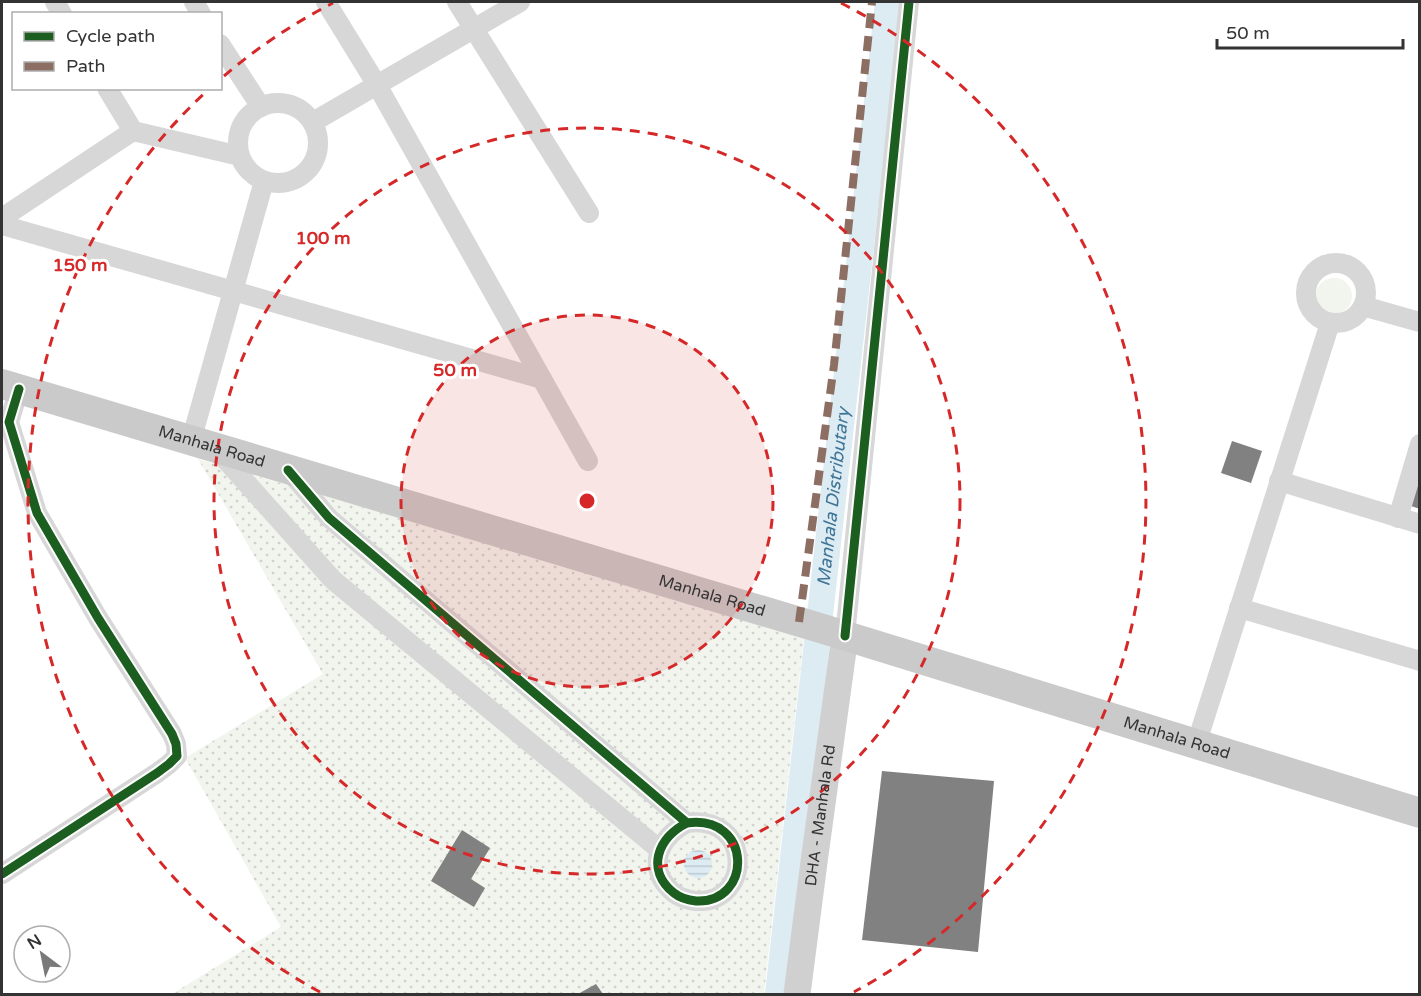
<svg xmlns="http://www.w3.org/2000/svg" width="1421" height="996" viewBox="0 0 1421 996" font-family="'Varela Round',sans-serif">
  <defs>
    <pattern id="park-dots" width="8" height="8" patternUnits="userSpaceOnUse" patternTransform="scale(1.5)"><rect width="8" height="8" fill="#f1f5ed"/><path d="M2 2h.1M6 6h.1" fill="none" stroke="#cfd2cc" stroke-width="1.8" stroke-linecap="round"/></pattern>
    <pattern id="water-rules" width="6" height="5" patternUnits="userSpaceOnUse" patternTransform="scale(1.5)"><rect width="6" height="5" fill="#ddebf3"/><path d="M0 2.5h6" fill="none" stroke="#becad1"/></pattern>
  </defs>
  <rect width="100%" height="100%" fill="#fff"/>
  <!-- green -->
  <circle fill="#f1f5ed" cx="1334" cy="296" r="18"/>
  <!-- park -->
  <polygon fill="url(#park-dots)" points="198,459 804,636 764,994 172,994 281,927 185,758 323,674"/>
  <!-- water -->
  <circle fill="url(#water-rules)" cx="698" cy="864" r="14"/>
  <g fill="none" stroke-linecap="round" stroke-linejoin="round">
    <!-- canal -->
    <path stroke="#ddebf3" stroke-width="26" id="s1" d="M778,994L888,2"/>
  </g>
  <!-- building -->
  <g fill="#818181">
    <polygon points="1232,441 1262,451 1251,483 1221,473"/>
    <polygon points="1420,478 1420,509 1411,506"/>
    <polygon points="882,771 994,781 978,952 862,940"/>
    <polygon points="462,830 490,848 471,879 485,888 474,907 431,881"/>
    <polygon points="596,984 603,994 578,994"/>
  </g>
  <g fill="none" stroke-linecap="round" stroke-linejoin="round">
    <!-- minor -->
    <g stroke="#d7d7d7" stroke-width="20">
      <polyline points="55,2 62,14"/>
      <polyline points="194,2 201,14"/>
      <polyline points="326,2 377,85 588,461"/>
      <polyline points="457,2 589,213"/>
      <polyline points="220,44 261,107"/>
      <polyline points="107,88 133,131 240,156"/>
      <circle cx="278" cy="143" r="40"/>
      <polyline points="313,122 520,2"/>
      <polyline points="2,218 133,131"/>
      <polyline points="2,225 542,379"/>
      <circle cx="1336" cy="293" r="30"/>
      <polyline points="1363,306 1420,322"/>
      <polyline points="191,441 264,181"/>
      <polyline points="218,451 333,580 660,850"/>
      <path d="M289,471L329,518L687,823C753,814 753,904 696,901C688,900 680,898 674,893C645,870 658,837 687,823"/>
      <polyline points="1279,481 1420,524"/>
      <polyline points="1398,518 1420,444"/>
      <polyline points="1239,608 1420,661"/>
      <polyline points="845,636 909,2"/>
      <polyline points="1196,745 1330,323"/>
      <polyline points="2,874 157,773 169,764 177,756 176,744 172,734 98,618 37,513 9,422 19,389"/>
    </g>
    <!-- secondary -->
    <path stroke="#d0d0d0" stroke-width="27" id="s2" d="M797,994L814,862L845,636"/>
    <!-- primary -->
    <path stroke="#cacaca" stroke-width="30" id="s3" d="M2,384L820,628L1420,813"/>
    <!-- quiet -->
    <polyline stroke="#8d6e63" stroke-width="8" stroke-dasharray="15 8" stroke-linecap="butt" points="799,622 834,365 872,2"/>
    <!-- cycleway casing -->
    <g stroke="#fff" stroke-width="13">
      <g id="cycleway">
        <path d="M288,470L329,518L687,823C753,814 753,904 696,901C688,900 680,898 674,893C645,870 658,837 687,823"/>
        <polyline points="845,636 909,2"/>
        <polyline points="2,874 157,773 169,764 177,756 176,744 172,734 98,618 37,513 9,422 19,389"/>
      </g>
    </g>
    <!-- cycleway -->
    <use href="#cycleway" stroke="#1b5e20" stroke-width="9"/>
  </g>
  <!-- distance rings -->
  <circle cx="587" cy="501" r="186" fill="#d62828" fill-opacity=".12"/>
  <g fill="none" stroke="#d62828" stroke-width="3" stroke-dasharray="10 8">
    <circle cx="587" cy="501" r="186"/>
    <circle cx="587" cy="501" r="373"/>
    <path d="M320 992A559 559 0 0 1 209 89M224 76A559 559 0 0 1 333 3M841 3A559 559 0 0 1 854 992"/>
  </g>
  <g text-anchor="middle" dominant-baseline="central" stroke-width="6" stroke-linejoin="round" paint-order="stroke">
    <!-- street labels -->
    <g font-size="16" fill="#333" stroke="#fff">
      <text stroke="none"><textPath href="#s3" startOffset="219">Manhala Road</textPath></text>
      <text stroke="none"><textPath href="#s3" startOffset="741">Manhala Road</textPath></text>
      <text stroke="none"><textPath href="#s3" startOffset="1227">Manhala Road</textPath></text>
      <text stroke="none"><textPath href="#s2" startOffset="180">DHA - Manhala Rd</textPath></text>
    </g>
    <!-- water labels -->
    <g font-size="18" font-style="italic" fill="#3f7597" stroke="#fff">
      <text stroke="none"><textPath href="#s1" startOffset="500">Manhala Distributary</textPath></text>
    </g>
  </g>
  <circle cx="587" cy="501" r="9" fill="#d62828" stroke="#fff" stroke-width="3"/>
  <g font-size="18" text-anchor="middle" font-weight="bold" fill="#d62828" stroke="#fff" stroke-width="6" stroke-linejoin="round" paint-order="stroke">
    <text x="323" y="244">100 m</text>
    <text x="80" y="271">150 m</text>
    <text x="455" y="376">50 m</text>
  </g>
  <!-- border -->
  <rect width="1421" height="996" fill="none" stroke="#333333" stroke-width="6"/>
  <!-- legend -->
  <rect x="12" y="12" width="210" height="78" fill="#ffffff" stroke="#adadad" stroke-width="1.5"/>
  <rect x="24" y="32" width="30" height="9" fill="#1b5e20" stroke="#adadad" stroke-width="1.5"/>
  <text x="66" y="42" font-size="18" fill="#333333">Cycle path</text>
  <rect x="24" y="62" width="30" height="9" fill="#8d6e63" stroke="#adadad" stroke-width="1.5"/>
  <text x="66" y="72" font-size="18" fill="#333333">Path</text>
  <!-- north arrow -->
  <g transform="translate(42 954) rotate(328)"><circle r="28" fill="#ffffff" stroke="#adadad" stroke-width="1.5"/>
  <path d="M0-4.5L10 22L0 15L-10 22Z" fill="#7a7a7a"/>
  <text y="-9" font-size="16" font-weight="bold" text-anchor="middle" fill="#333333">N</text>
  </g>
  <!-- scale -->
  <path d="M1217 39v9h186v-9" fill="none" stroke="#333333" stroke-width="3"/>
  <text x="1226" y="39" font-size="18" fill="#333333" stroke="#ffffff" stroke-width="4.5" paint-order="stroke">50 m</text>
</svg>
